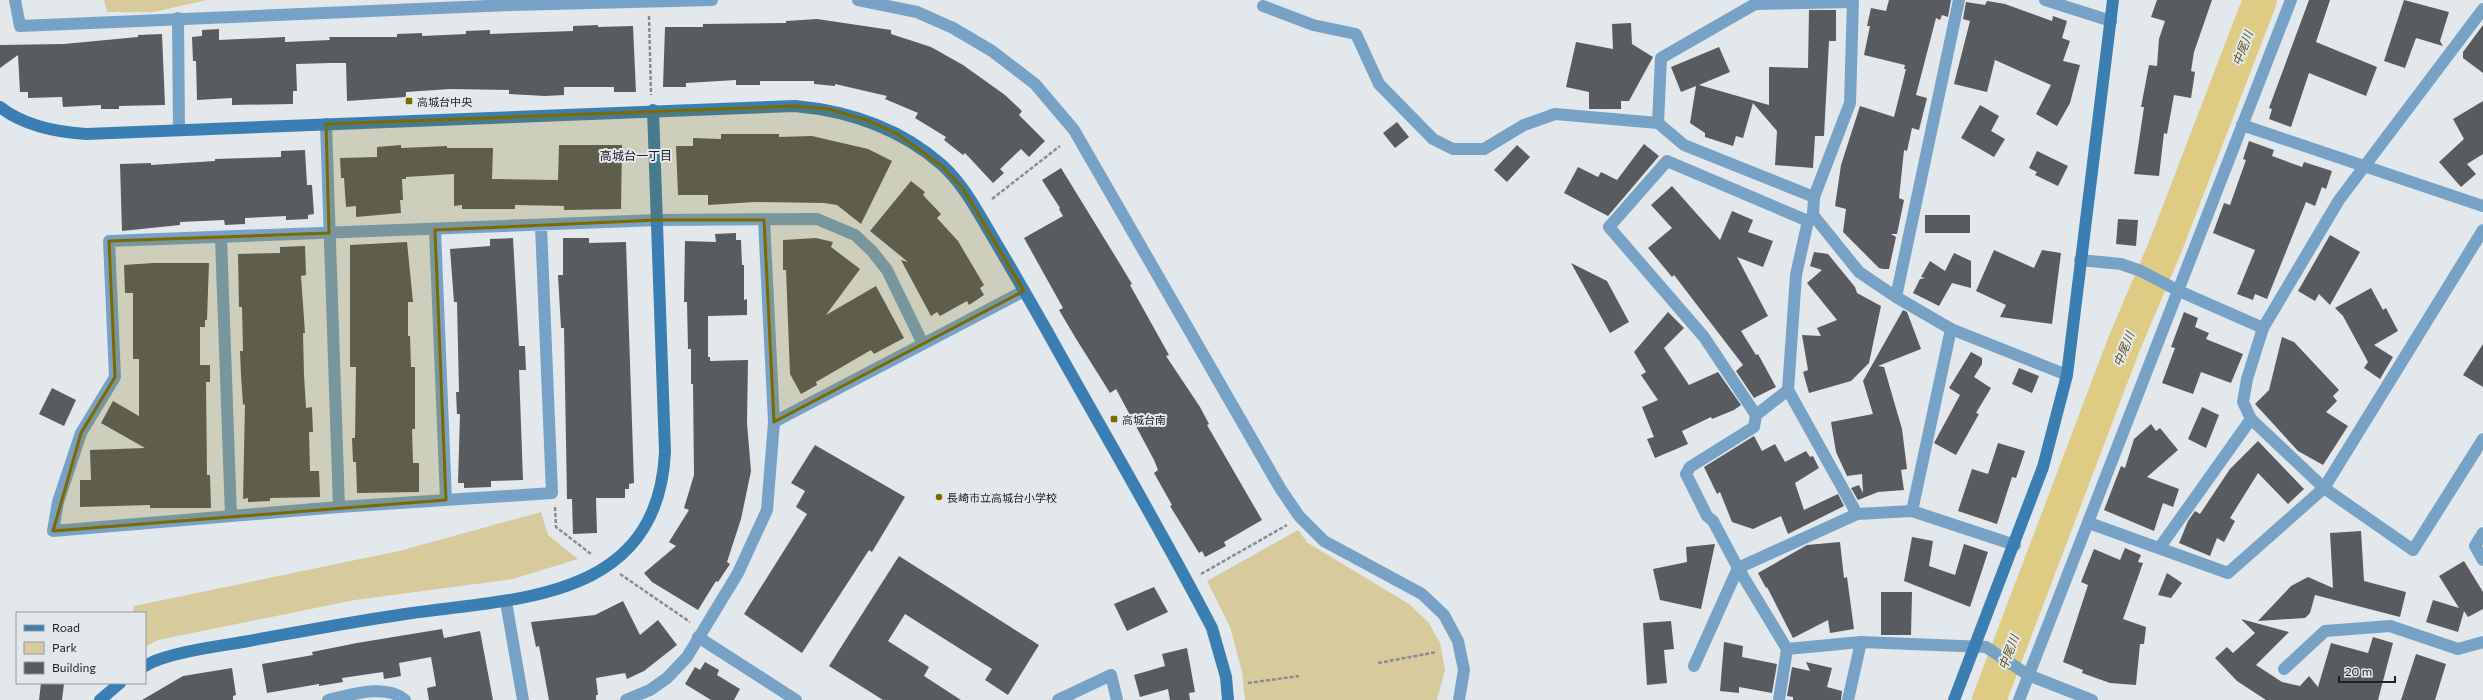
<svg xmlns="http://www.w3.org/2000/svg" width="2483" height="700" viewBox="0 0 2483 700" font-family="Commissioner,'Noto Sans JP',sans-serif">
  <rect width="100%" height="100%" fill="#e3e8ec"/>
  <!-- green -->
  <g fill="#d7cb9d">
    <polygon points="104,0 207,0 154,12 107,12"/>
    <polygon points="541,512 548,535 578,559 513,579 355,600 158,640 145,647 145,613 133,613 134,606 399,551"/>
    <polygon points="1298,530 1308,543 1409,604 1429,623 1440,643 1445,670 1437,700 1245,700 1242,672 1230,627 1207,581"/>
  </g>
  <g fill="none" stroke-linecap="round" stroke-linejoin="round">
    <!-- river -->
    <polyline stroke="#dfcc84" stroke-width="34" points="1989,700 2124,344 2166,245 2260,0"/>
  </g>
  <!-- building -->
  <g fill="#585c60">
    <polygon points="1889,0 1951,0 1948,17 1942,15 1940,20 1936,18 1916,95 1927,98 1919,130 1912,128 1907,151 1904,150 1899,198 1904,200 1897,234 1891,234 1896,237 1889,269 1883,269 1879,268 1843,232 1846,209 1835,206 1841,165 1860,106 1894,117 1906,69 1904,69 1905,65 1864,55 1870,26 1867,26 1871,8 1886,11"/>
    <polygon points="2157,0 2212,0 2194,52 2191,71 2195,72 2191,98 2174,95 2167,134 2164,133 2159,176 2134,174 2144,107 2141,107 2149,65 2157,66 2159,39 2165,21 2151,17"/>
    <polygon points="2309,0 2330,0 2316,42 2377,67 2366,96 2309,73 2291,127 2269,119 2272,109 2269,108"/>
    <polygon points="2404,0 2449,12 2440,41 2443,46 2416,38 2405,68 2384,61"/>
    <polygon points="1987,1 2005,4 2052,21 2053,16 2067,21 2062,38 2070,41 2063,61 2080,65 2070,103 2057,126 2036,114 2051,85 1995,60 1987,92 1954,84 1970,21 1963,19 1966,2 1985,5"/>
    <polygon points="1809,10 1836,10 1836,41 1829,41 1824,136 1815,136 1813,168 1775,165 1777,131 1753,103 1743,138 1736,136 1733,146 1705,137 1705,133 1690,123 1696,86 1681,92 1671,67 1719,47 1730,72 1699,85 1769,105 1769,67 1808,68"/>
    <polygon points="817,19 891,30 891,34 931,47 963,65 1005,95 1022,111 1019,115 1045,141 1029,157 1021,149 1000,169 1004,173 993,183 965,153 963,155 944,140 946,137 915,118 918,113 885,99 887,96 835,84 835,86 814,84 814,81 760,81 760,85 736,85 736,80 686,83 686,87 663,87 665,27 703,27 703,24 786,23 786,21"/>
    <polygon points="1631,23 1632,44 1653,57 1629,101 1621,101 1621,109 1589,109 1589,92 1566,87 1576,42 1613,49 1612,24"/>
    <polygon points="598,25 598,27 633,26 636,92 614,92 614,87 564,87 564,95 545,96 509,94 509,90 450,89 406,92 406,97 347,101 346,63 330,63 296,64 297,91 293,91 293,104 232,105 232,98 197,100 196,61 193,61 192,37 202,36 202,30 219,29 219,40 285,37 285,42 330,40 329,37 397,37 397,34 422,33 422,36 466,34 466,31 490,30 490,34 573,31 573,26"/>
    <polygon points="2483,25 2483,73 2463,58 2463,52"/>
    <polygon points="162,34 165,105 119,106 119,109 101,109 101,105 63,107 62,97 28,98 28,92 20,92 18,55 0,68 0,45 64,44 138,37 138,35"/>
    <polygon points="2483,101 2483,154 2467,164 2476,174 2461,187 2439,162 2464,139 2453,119"/>
    <polygon points="1980,105 1999,116 1991,131 2005,139 1994,157 1961,138"/>
    <polygon points="1397,122 1409,137 1395,148 1383,133"/>
    <polygon points="721,134 779,134 779,137 812,136 868,149 892,161 861,224 837,205 824,203 755,202 708,205 708,195 678,195 676,146 693,146 693,138 721,139"/>
    <polygon points="2249,141 2274,150 2272,156 2302,167 2304,162 2332,171 2326,189 2322,187 2315,206 2306,202 2267,299 2255,294 2253,300 2237,294 2255,250 2213,233 2224,203 2230,205 2246,160 2243,159"/>
    <polygon points="1644,144 1659,156 1608,216 1564,193 1578,167 1598,177 1601,172 1617,180"/>
    <polygon points="401,145 401,148 447,146 447,148 493,148 492,179 558,180 559,145 622,145 621,209 564,210 564,206 515,205 515,209 462,209 462,205 454,206 454,174 406,177 406,179 402,179 403,200 400,200 401,213 356,217 356,206 346,207 344,178 341,178 340,158 377,157 377,147"/>
    <polygon points="1517,145 1530,157 1507,182 1494,170"/>
    <polygon points="305,150 307,185 312,185 314,214 308,215 308,219 286,220 286,216 245,218 245,224 225,225 224,220 180,222 180,225 122,231 120,164 151,163 151,165 215,161 215,159 281,157 281,151"/>
    <polygon points="2037,151 2068,166 2058,186 2035,175 2037,172 2029,168"/>
    <polygon points="1061,168 1120,264 1132,284 1130,285 1169,355 1166,356 1200,407 1209,424 1207,425 1262,520 1224,542 1226,546 1205,557 1202,551 1199,553 1170,506 1172,505 1154,473 1158,470 1154,460 1130,415 1116,389 1110,393 1075,337 1059,310 1063,308 1024,238 1063,216 1059,209 1060,208 1042,180"/>
    <polygon points="911,181 925,192 923,195 941,214 937,218 958,241 984,285 980,288 984,295 969,305 967,301 940,316 937,312 931,316 901,260 908,262 870,231"/>
    <polygon points="1672,186 1720,240 1732,211 1753,220 1748,232 1773,241 1763,267 1737,257 1768,316 1741,331 1756,355 1758,354 1776,387 1754,398 1736,371 1743,365 1674,275 1672,277 1648,248 1672,228 1651,205"/>
    <rect x="1925" y="215" width="45" height="18"/>
    <polygon points="2118,219 2138,220 2136,246 2116,244"/>
    <polygon points="736,233 736,240 741,240 742,265 744,265 744,300 747,299 747,315 708,316 708,357 710,357 710,361 748,360 747,423 751,471 741,519 727,562 730,564 718,582 716,581 698,610 652,582 644,573 676,546 669,542 689,510 684,508 694,475 693,384 691,384 691,349 688,349 687,302 684,302 685,241 716,242 715,234"/>
    <polygon points="2330,235 2360,252 2330,305 2319,294 2315,301 2298,291"/>
    <polygon points="513,238 519,346 525,346 526,370 519,370 523,480 491,481 491,487 464,488 464,483 458,483 460,414 457,414 456,392 459,392 457,302 454,302 450,249 490,246 490,239"/>
    <polygon points="563,238 589,238 589,243 626,242 634,483 629,484 629,489 625,489 625,498 596,498 597,533 573,534 572,499 567,499 564,328 561,328 558,275 563,275"/>
    <polygon points="816,238 833,242 831,247 860,269 826,315 876,286 904,338 874,354 871,350 816,382 817,385 801,394 790,374 786,270 783,270 783,240"/>
    <polygon points="407,242 413,302 408,302 408,336 410,336 411,367 415,367 415,429 412,429 413,463 419,463 419,492 357,493 356,462 353,462 352,438 355,438 356,367 350,367 350,245"/>
    <polygon points="305,246 306,275 301,276 305,333 303,333 304,375 306,408 312,407 313,432 309,432 310,471 319,471 320,497 270,498 270,501 248,502 248,498 243,499 245,404 243,405 241,375 240,351 243,351 242,307 239,307 238,254 280,253 280,247"/>
    <polygon points="1994,250 2034,268 2042,250 2061,253 2052,324 2000,317 2006,305 1976,291"/>
    <polygon points="1814,252 1828,254 1855,287 1857,293 1881,306 1869,363 1851,381 1809,393 1803,372 1808,370 1802,335 1821,336 1817,328 1837,320 1807,283 1822,270 1810,266"/>
    <polygon points="1954,253 1971,261 1971,288 1952,283 1939,306 1913,293 1920,279 1925,278 1921,277 1930,261 1945,271"/>
    <polygon points="153,263 209,263 207,320 205,320 205,327 200,327 200,365 210,365 210,382 206,382 207,475 210,475 211,508 150,508 150,505 80,507 80,480 91,480 90,450 145,448 101,423 113,401 139,416 139,359 133,359 133,293 125,293 124,265"/>
    <polygon points="1571,263 1607,281 1629,322 1610,333"/>
    <polygon points="2371,288 2383,310 2386,308 2398,331 2374,345 2393,357 2380,379 2364,368 2368,362 2343,316 2335,308"/>
    <polygon points="1903,310 1907,312 1921,349 1878,366 1884,367 1902,429 1907,469 1901,470 1904,490 1878,492 1858,500 1851,488 1859,485 1863,493 1862,474 1847,476 1836,452 1831,422 1873,414 1863,381"/>
    <polygon points="1668,312 1684,328 1664,348 1689,385 1718,372 1741,405 1734,410 1712,419 1711,417 1682,431 1688,444 1655,458 1647,439 1654,437 1642,407 1658,400 1641,375 1646,372 1634,352"/>
    <polygon points="2184,312 2198,318 2195,327 2209,333 2206,339 2243,354 2231,383 2201,372 2193,394 2162,383 2175,348 2171,347"/>
    <polygon points="2282,337 2294,342 2339,390 2333,396 2337,401 2326,412 2348,426 2323,465 2298,451 2255,404 2269,390"/>
    <polygon points="2483,344 2483,387 2463,375"/>
    <polygon points="1971,352 1982,358 1982,364 1974,377 1991,388 1976,413 1979,414 1956,455 1934,443 1960,395 1949,388"/>
    <polygon points="2019,368 2039,376 2032,393 2012,384"/>
    <polygon points="52,388 76,400 64,426 39,414"/>
    <polygon points="2202,407 2219,415 2206,448 2188,439"/>
    <polygon points="2151,424 2156,431 2160,428 2178,450 2147,477 2179,489 2173,507 2163,503 2154,531 2104,510 2121,466 2125,468 2134,439"/>
    <polygon points="1754,436 1762,451 1775,444 1785,462 1806,451 1810,457 1813,456 1819,468 1795,483 1804,510 1838,494 1844,506 1788,534 1781,516 1753,529 1732,522 1720,492 1717,494 1704,467"/>
    <polygon points="2258,441 2304,489 2288,504 2258,473 2230,518 2235,521 2224,542 2217,538 2210,556 2179,543 2188,521 2195,511 2200,514 2230,469"/>
    <polygon points="1998,443 2025,451 2016,478 2012,477 1997,524 1958,511 1972,469 1988,474"/>
    <polygon points="815,445 905,497 872,552 869,550 802,653 744,614 807,514 796,507 805,491 791,483"/>
    <polygon points="2361,531 2364,581 2406,592 2400,617 2315,595 2310,613 2305,618 2258,621 2291,586 2308,577 2333,588 2330,533"/>
    <polygon points="1912,537 1933,541 1929,566 1955,575 1964,544 1988,552 1970,607 1904,581"/>
    <polygon points="1840,542 1844,578 1847,577 1854,629 1830,633 1828,620 1793,638 1767,587 1766,588 1758,573 1807,545"/>
    <polygon points="1715,544 1701,609 1660,600 1653,569 1687,562 1686,547"/>
    <polygon points="2125,548 2141,555 2138,562 2143,563 2123,619 2146,627 2144,644 2140,644 2136,685 2110,683 2082,673 2083,670 2063,662 2088,585 2081,582 2094,549 2120,560"/>
    <polygon points="899,556 1039,645 1008,695 985,680 992,669 905,614 888,641 929,667 924,676 961,700 883,700 829,666"/>
    <polygon points="2464,561 2483,592 2483,609 2468,617 2464,611 2458,632 2426,622 2433,600 2459,608 2439,576"/>
    <polygon points="2167,573 2182,583 2171,598 2158,595"/>
    <polygon points="1154,587 1168,612 1127,631 1114,604"/>
    <polygon points="1881,592 1912,592 1911,635 1881,635"/>
    <polygon points="623,601 640,635 658,620 677,645 644,671 627,679 625,673 596,678 598,695 596,695 596,700 549,700 539,646 536,647 531,622 595,615"/>
    <polygon points="2241,619 2289,632 2256,665 2282,682 2300,686 2309,676 2318,687 2331,643 2368,653 2373,637 2393,643 2378,700 2266,700 2237,681 2215,658 2227,647 2233,653 2255,633"/>
    <polygon points="1671,621 1674,649 1664,650 1667,683 1647,685 1643,623"/>
    <polygon points="442,629 444,638 480,631 493,700 429,700 427,688 436,686 431,657 399,663 401,676 384,679 383,672 342,678 343,682 319,686 319,684 267,693 262,664 313,655 312,652 357,643"/>
    <polygon points="1724,642 1743,646 1742,657 1777,664 1772,693 1739,687 1739,693 1720,691"/>
    <polygon points="1187,648 1195,692 1189,693 1190,700 1170,700 1168,689 1140,697 1134,675 1165,666 1162,654"/>
    <polygon points="2416,654 2446,664 2435,700 2401,700"/>
    <polygon points="705,662 719,670 717,675 740,689 734,700 711,700 685,684 695,667 700,670"/>
    <polygon points="1806,662 1832,668 1827,687 1842,691 1841,700 1793,700 1793,697 1787,696 1792,667 1810,671"/>
    <polygon points="232,668 236,695 233,696 233,700 142,700 183,676"/>
    <polygon points="41,683 64,684 62,700 39,700"/>
  </g>
  <g fill="none" stroke-linecap="round" stroke-linejoin="round">
    <!-- path -->
    <g stroke="#888c8f" stroke-width="2.5" stroke-dasharray="4 2" stroke-linecap="butt">
      <polyline points="649,16 651,95"/>
      <polyline points="992,199 1060,146"/>
      <polyline points="555,507 556,527 591,554"/>
      <polyline points="620,574 690,622"/>
      <polyline points="1201,574 1287,525"/>
      <polyline points="1378,663 1437,652"/>
      <polyline points="1248,683 1299,676"/>
    </g>
    <!-- street -->
    <g stroke="#78a2c5" stroke-width="12">
      <polyline points="15,0 20,26 511,5 712,0"/>
      <polyline points="858,0 917,12 953,28 992,51 1035,84 1074,130 1280,488 1299,516 1324,541 1422,594 1444,615 1458,641 1464,670 1459,700"/>
      <polyline points="1853,0 1850,103 1814,197 1813,215 1808,221 1796,275 1788,390 1857,514"/>
      <polyline points="2045,0 2111,21"/>
      <polyline points="1263,6 1313,25 1356,34 1379,84 1433,139 1453,149 1484,149 1524,125 1555,114 1658,123"/>
      <polyline points="178,18 179,130"/>
      <polyline points="326,124 339,507"/>
      <polyline points="2242,125 2483,206"/>
      <polyline points="1814,197 1684,145 1658,123 1661,58 1755,4 1852,2"/>
      <polyline points="1813,215 1859,272 1896,297 1951,329 2067,375"/>
      <polyline points="541,226 552,493 339,507 53,531 58,502 81,433 115,377 109,241 658,220 817,219 855,235 872,251 887,270 923,344 774,422"/>
      <polyline points="435,230 446,500"/>
      <polyline points="221,238 231,516"/>
      <polyline points="2080,260 2121,264 2141,271 2179,291 2263,328"/>
      <polyline points="1896,297 1959,0"/>
      <polyline points="923,344 1024,291"/>
      <polyline points="1756,415 1704,337 1609,227 1667,161 1808,221"/>
      <polyline points="2251,419 2324,488 2413,550 2483,439"/>
      <polyline points="1912,511 1951,329"/>
      <polyline points="2089,523 2228,573 2324,488 2483,230"/>
      <polyline points="2483,533 2475,546 2483,560"/>
      <polyline points="2160,547 2251,419 2243,402 2247,379 2263,328 2339,200 2483,9"/>
      <polyline points="506,602 523,700"/>
      <polyline points="698,637 796,700"/>
      <polyline points="1787,649 1861,642 1986,647 2028,675 2092,700"/>
      <polyline points="1694,666 1738,568 1857,514 1912,511 2015,545"/>
      <polyline points="2284,669 2325,631 2390,626 2458,649 2483,642"/>
      <path d="M328,700C350,695 386,683 405,700"/>
      <polyline points="626,700 650,690 667,678 687,657 738,573 767,510 774,422 764,220"/>
      <polyline points="1058,700 1111,675 1117,700"/>
      <polyline points="1779,700 1787,649 1738,568 1713,521 1707,516 1686,474 1690,467 1754,427 1756,415 1788,390"/>
      <polyline points="1848,700 1861,642"/>
      <polyline points="2019,700 2291,0"/>
    </g>
    <!-- secondary -->
    <g stroke="#3b7fb2" stroke-width="12">
      <path d="M0,107C24,126 55,132 86,134L795,106C850,111 900,128 942,165C964,185 977,211 992,236C1011,268 1029,299 1047,331C1102,430 1160,528 1212,628L1226,677L1228,700"/>
      <path d="M145,666C164,653 219,646 243,642C299,632 355,621 412,613C523,598 658,598 665,452L653,110"/>
      <polyline points="100,700 120,683"/>
      <polyline points="1954,700 2043,467 2067,375 2113,0"/>
    </g>
  </g>
  <!-- marked area -->
  <path fill="#7e6900" fill-opacity="0.2" stroke="#7e6900" stroke-width="3" stroke-linejoin="round" d="M795,106L829,109L867,120L896,133L942,166L963,188L1024,291L774,422L764,220H658L435,230L446,500L53,531L81,433L115,377L109,241L329,233L326,124Z"/>
  <!-- markers -->
  <g fill="#7e6900" stroke="#e3e8ec" stroke-width="1.5">
    <rect x="405" y="97" width="8" height="8" rx="2"/>
    <rect x="1110" y="415" width="8" height="8" rx="2"/>
    <circle cx="939" cy="497" r="4"/>
  </g>
  <g text-anchor="middle" dominant-baseline="central" stroke-width="4" stroke-linejoin="round" paint-order="stroke">
    <!-- poi labels -->
    <g font-size="11" fill="#202123" stroke="#e3e8ec" text-anchor="start">
      <text x="417" y="101">高城台中央</text>
      <text x="1122" y="419">高城台南</text>
      <text x="947" y="497">長崎市立高城台小学校</text>
    </g>
    <!-- water labels -->
    <g font-size="12" font-style="italic" fill="#60521c" stroke="#e3e8ec">
      <text transform="translate(2242 48) rotate(-69)">中尾川</text>
      <text transform="translate(2123 349) rotate(-68)">中尾川</text>
      <text transform="translate(2008 652) rotate(-69)">中尾川</text>
    </g>
    <!-- neighbourhood labels -->
    <g font-size="12" fill="#202123" stroke="#e3e8ec">
      <text x="636" y="155">高城台一丁目</text>
    </g>
  </g>
  <!-- legend -->
  <rect x="16" y="612" width="130" height="72" fill="#e3e8ec" stroke="#95989c"/>
  <rect x="24" y="625" width="20" height="6" fill="#3b7fb2" stroke="#95989c"/>
  <text x="52" y="632" font-size="12" fill="#202123">Road</text>
  <rect x="24" y="642" width="20" height="12" fill="#d7cb9d" stroke="#95989c"/>
  <text x="52" y="652" font-size="12" fill="#202123">Park</text>
  <rect x="24" y="662" width="20" height="12" fill="#585c60" stroke="#95989c"/>
  <text x="52" y="672" font-size="12" fill="#202123">Building</text>
  <!-- scale -->
  <path d="M2339 676v6h56v-6" fill="none" stroke="#202123" stroke-width="2"/>
  <text x="2345" y="676" font-size="12" fill="#202123" stroke="#e3e8ec" stroke-width="3" paint-order="stroke">20 m</text>
</svg>
